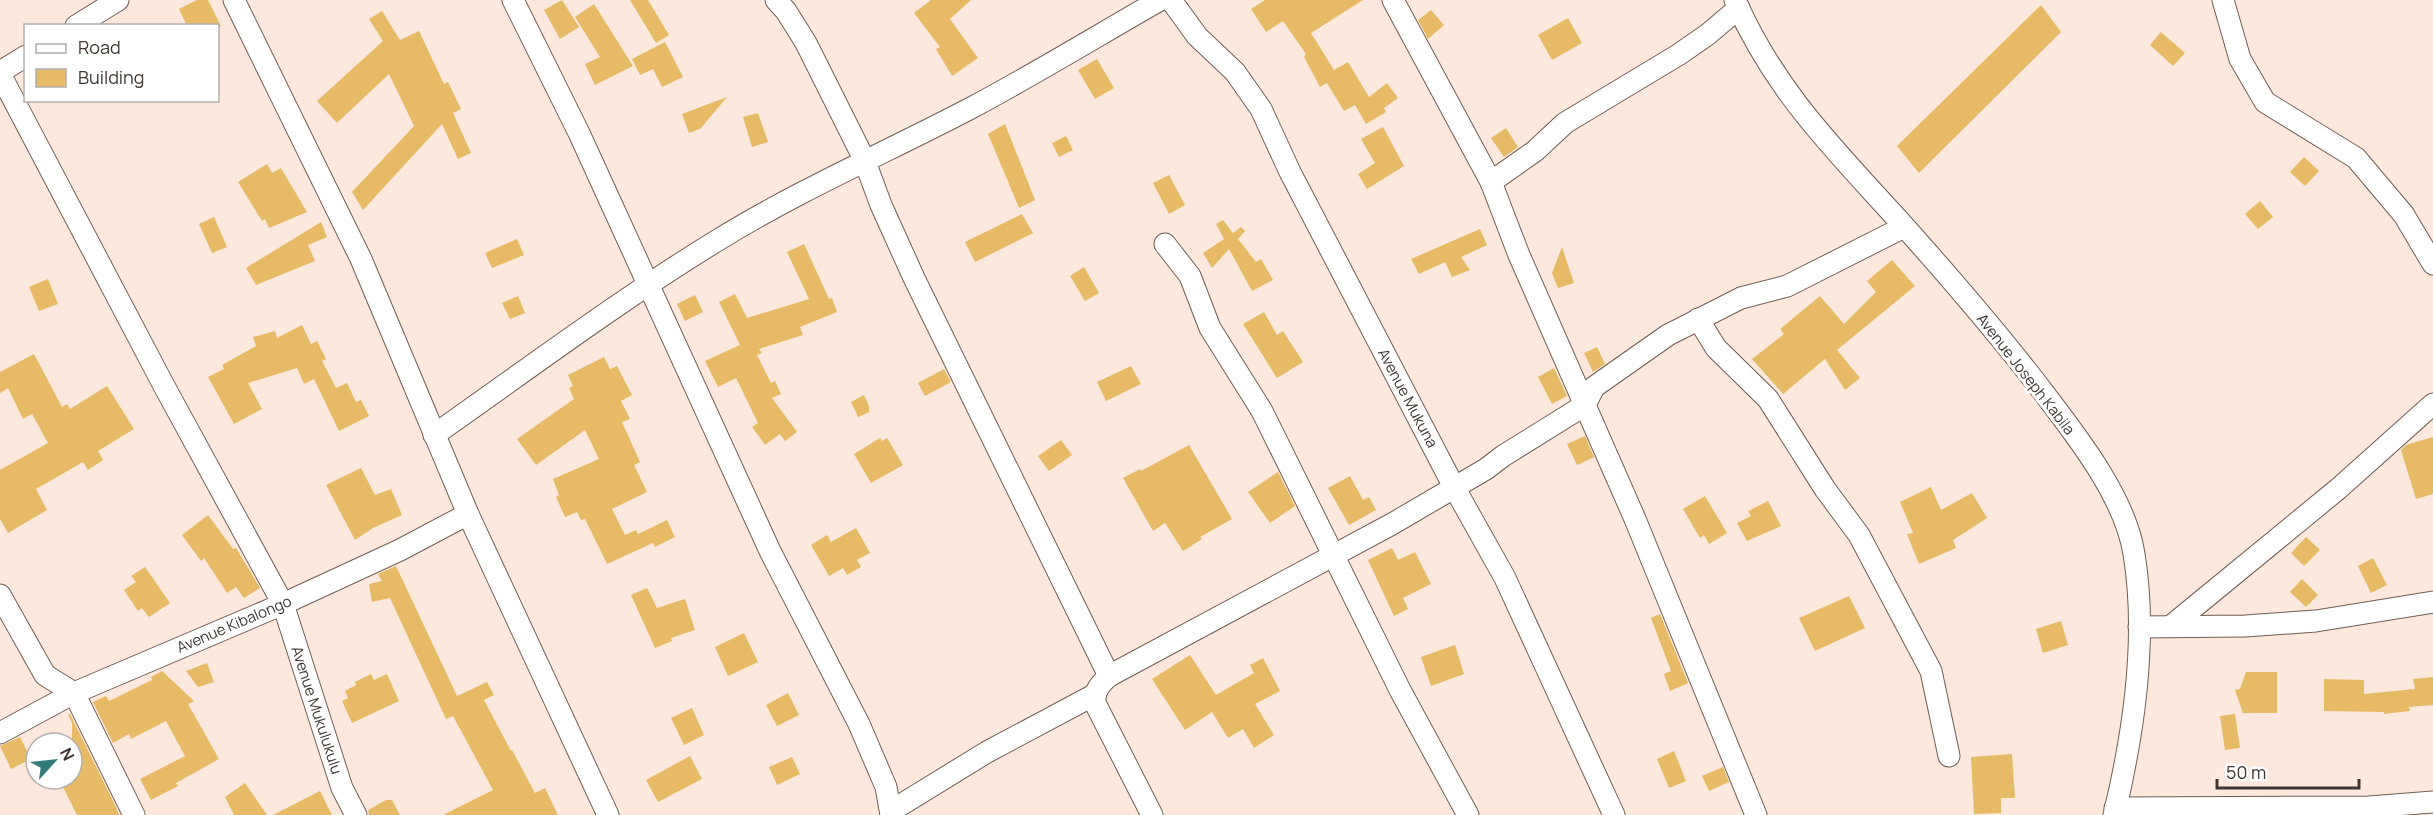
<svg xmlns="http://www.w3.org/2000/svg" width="2433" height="815" viewBox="0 0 2433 815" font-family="Manrope,sans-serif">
  <rect width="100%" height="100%" fill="#fce8dc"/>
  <!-- building -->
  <g fill="#e7bb65">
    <polygon points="197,0 208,0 221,26 187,26 179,9"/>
    <polygon points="562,0 579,27 560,39 544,10"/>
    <polygon points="630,0 648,0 669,35 656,43"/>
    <polygon points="931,0 971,0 950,19 978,58 952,76 936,49 940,47 914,13"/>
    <polygon points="1265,0 1363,0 1311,33 1334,70 1348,62 1369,97 1387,83 1398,98 1384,108 1386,112 1366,124 1355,105 1344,111 1327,83 1320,87 1304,57 1306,54 1283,21 1266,32 1251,9"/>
    <polygon points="594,4 633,66 595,85 585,64 600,57 575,17"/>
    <polygon points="2041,5 2061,32 1919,173 1897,146"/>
    <polygon points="1431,10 1444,25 1428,39 1418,20"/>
    <polygon points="382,11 400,40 419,31 444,84 448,82 461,109 453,113 471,153 458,159 442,124 363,210 352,192 414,126 389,74 337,123 317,101 383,41 369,19"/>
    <polygon points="1568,18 1582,43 1552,60 1538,35"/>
    <polygon points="2161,32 2185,53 2173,66 2150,45"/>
    <polygon points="665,42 683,77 662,87 653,69 640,75 632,59"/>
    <polygon points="1097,59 1114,88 1095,99 1078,70"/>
    <polygon points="727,97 700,129 689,133 682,114"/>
    <polygon points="758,113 768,142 752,147 743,117"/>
    <polygon points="1005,124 1035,200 1019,208 988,134"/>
    <polygon points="1383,127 1404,166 1367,189 1358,174 1375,163 1361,139"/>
    <polygon points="1506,128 1518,147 1504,157 1491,138"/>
    <polygon points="1066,136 1073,150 1059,157 1052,143"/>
    <polygon points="2304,157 2319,171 2305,186 2290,172"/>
    <polygon points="267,164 272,173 281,168 307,212 269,228 265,219 262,221 238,182"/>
    <polygon points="1169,175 1185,205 1169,214 1153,183"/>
    <polygon points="2260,201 2273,217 2258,229 2245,214"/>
    <polygon points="1022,214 1033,233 975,262 965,242"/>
    <polygon points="214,217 227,247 212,253 199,224"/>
    <polygon points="1223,220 1233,233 1241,227 1245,231 1238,239 1256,262 1261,259 1273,280 1252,291 1229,249 1212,268 1203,253 1224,239 1216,224"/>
    <polygon points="321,222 327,237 308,245 315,261 256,285 246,268"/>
    <polygon points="1480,229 1487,245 1461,257 1470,270 1452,277 1445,262 1419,274 1411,259"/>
    <polygon points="517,239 524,255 492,268 485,253"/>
    <polygon points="804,244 829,299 832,298 837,312 800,327 803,335 759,349 762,353 757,355 771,383 775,381 781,394 772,398 797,432 785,441 780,434 765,445 752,427 758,423 736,378 718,387 705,361 740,345 719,302 735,294 747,318 809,299 787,252"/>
    <polygon points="1562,247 1574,283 1558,288 1552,273"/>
    <polygon points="1892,260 1915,286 1837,350 1860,378 1845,390 1825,359 1783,394 1752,359 1784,334 1780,329 1820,296 1844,324 1876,292 1867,281"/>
    <polygon points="1084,267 1099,293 1085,301 1070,276"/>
    <polygon points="48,279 58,304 39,311 29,287"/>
    <polygon points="695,295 703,312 685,321 677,304"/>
    <polygon points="518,296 525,313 510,319 502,303"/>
    <polygon points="1264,312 1277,335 1283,331 1303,362 1277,378 1243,324"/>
    <polygon points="302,325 311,344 317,341 326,359 322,361 336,388 347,383 356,402 361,400 369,416 339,431 314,379 304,384 297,368 248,383 262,409 234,424 208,377 224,369 222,365 256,346 253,337 275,331 277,338"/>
    <polygon points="1597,347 1605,364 1593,372 1584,353"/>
    <polygon points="34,354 62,407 67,404 70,409 107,386 134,429 98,451 103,460 88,470 83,462 36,489 47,510 8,533 0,519 0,470 48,443 32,414 23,419 8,388 0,393 0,372"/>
    <polygon points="604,357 610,369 617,366 632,395 621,401 630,419 622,422 640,462 634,465 647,492 612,509 625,535 636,530 638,534 667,520 675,537 655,547 653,543 607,564 585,519 581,520 577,512 565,517 556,497 559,495 553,479 599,459 585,430 536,465 517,439 574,399 569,388 573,386 568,375"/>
    <polygon points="1131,366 1141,384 1106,401 1097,382"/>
    <polygon points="1554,368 1567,396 1552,404 1538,377"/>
    <polygon points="944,369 951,382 925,396 918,383"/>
    <polygon points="864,395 869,406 869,412 858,417 851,402"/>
    <polygon points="1585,436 1594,457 1577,465 1567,444"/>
    <polygon points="2433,437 2433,494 2416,499 2401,450 2406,445"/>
    <polygon points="880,438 882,441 887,438 903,465 871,483 854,454"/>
    <polygon points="1061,440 1072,455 1049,471 1038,456"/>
    <polygon points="1189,445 1232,519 1200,537 1202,539 1183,551 1165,523 1153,531 1123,478 1140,469 1141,471"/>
    <polygon points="361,468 375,495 391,489 402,515 373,528 355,540 326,485"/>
    <polygon points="1278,472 1295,506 1270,523 1248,492"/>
    <polygon points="1350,476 1363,500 1369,497 1376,510 1349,525 1328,488"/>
    <polygon points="1931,487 1941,510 1972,493 1987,518 1953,540 1956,548 1919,564 1907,534 1913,533 1900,502"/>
    <polygon points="1705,496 1727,533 1709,544 1704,535 1700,538 1683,509"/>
    <polygon points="1768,501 1781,526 1747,541 1737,523 1751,516 1748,511"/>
    <polygon points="208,515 233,549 236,548 260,588 244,598 236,587 227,593 204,558 201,561 182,535"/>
    <polygon points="856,528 870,553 857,560 861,567 847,575 843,568 829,576 811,545 827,535 831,542"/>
    <polygon points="2306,537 2320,550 2304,566 2291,553"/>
    <polygon points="1392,548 1398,560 1415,552 1431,584 1403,598 1408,609 1394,616 1368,560"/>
    <polygon points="2373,558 2387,585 2371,593 2358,566"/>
    <polygon points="396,566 457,696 487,682 494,695 484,700 511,751 512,750 535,793 545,788 558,815 443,815 493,790 453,716 446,719 390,598 372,602 369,584 382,581 378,574"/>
    <polygon points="145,567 170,603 149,617 142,608 138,611 124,590 136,582 131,576"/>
    <polygon points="2302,579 2318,595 2306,607 2290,592"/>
    <polygon points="647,588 657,608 685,599 695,630 671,638 672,641 655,648 631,595"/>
    <polygon points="1849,596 1865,628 1815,651 1799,618"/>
    <polygon points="1660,614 1688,683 1670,691 1664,674 1671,671 1651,618"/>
    <polygon points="2061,621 2068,645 2043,653 2036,629"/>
    <polygon points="744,633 758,662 728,676 715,647"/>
    <polygon points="1455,645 1464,674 1431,686 1421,657"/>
    <polygon points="1190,655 1216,695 1254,673 1250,665 1263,658 1280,691 1255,704 1274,735 1254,748 1243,729 1228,738 1212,712 1185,730 1152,679"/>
    <polygon points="207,663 214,682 198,687 186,671"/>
    <polygon points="162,671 194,701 188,704 219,759 176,783 178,786 151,800 140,779 185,756 166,721 131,739 129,734 113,743 93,702 106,696 109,701 152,680 151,677"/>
    <polygon points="2246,672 2277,672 2277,713 2243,713 2235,690 2240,689"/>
    <polygon points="371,674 374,680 387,674 399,701 352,723 342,701 348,698 345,691 356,685 355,682"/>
    <polygon points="2433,677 2433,705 2409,707 2410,711 2384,714 2384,712 2324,711 2324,679 2364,680 2364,694 2415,689 2413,679"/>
    <polygon points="788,693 799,715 777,726 766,705"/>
    <polygon points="692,708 704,735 684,745 671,718"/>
    <polygon points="70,714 115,805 119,815 77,815 59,779 72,779 72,723 68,715"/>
    <polygon points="2235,714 2240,748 2225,750 2220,716"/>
    <polygon points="20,737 31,759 11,769 0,746"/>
    <polygon points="1674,751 1686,781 1669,788 1657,759"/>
    <polygon points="2012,754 2015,798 2001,798 2001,813 1974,814 1971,757"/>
    <polygon points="690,756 702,779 658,802 646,780"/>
    <polygon points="792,757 800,774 777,785 769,767"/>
    <polygon points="1723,767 1729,782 1709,791 1702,776"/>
    <polygon points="245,783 267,815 234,815 225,797"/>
    <polygon points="320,791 332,815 273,815"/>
    <polygon points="386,800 392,800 400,815 369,815 368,810"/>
  </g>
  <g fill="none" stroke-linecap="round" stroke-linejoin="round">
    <!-- minor casing -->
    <g stroke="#6f5e53" stroke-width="23">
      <g id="minor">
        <polyline points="234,0 361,259 468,514 608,815"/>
        <polyline points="513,0 579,133 770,551 859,724 886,787 891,815"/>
        <polyline points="776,0 786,11 806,43 864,159 881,205 914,278 1109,676"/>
        <polyline points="1171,0 1197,36 1235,72 1261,109 1290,172 1454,487 1505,578 1614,815"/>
        <polyline points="1393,0 1491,182"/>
        <path d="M1735,0C1776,93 1836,151 1903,225C1954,282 2004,340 2050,401C2082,443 2126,501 2134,554C2148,639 2134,732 2114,815"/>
        <polyline points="2223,0 2240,59 2265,102 2356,158 2404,215 2433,264"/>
        <polyline points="1739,8 1707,35 1678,55 1565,123 1535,151 1491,182 1519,255 1635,519 1756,815"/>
        <polyline points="76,26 118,0"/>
        <polyline points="0,72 26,56"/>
        <polyline points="0,74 163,384 283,604 342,788 356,815"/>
        <polyline points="1165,244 1190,276 1210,328 1262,411 1400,690 1468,815"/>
        <polyline points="1698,319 1716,348 1768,399 1825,489 1859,535 1931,671 1949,756"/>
        <path d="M434,435C528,369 620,300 718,240C799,190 887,152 971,108C1035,74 1097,36 1160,0"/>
        <polyline points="0,595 45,675 74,693 134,815"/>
        <polyline points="2171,626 2338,489 2433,404"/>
        <polyline points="2139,627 2245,626 2316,621 2433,602"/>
        <polyline points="0,733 74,693 283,604 400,550 468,514"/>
        <polyline points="2115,808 2369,807 2433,802"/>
        <polyline points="891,811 987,752 1094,695"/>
        <path d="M1152,815L1095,703C1094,691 1100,684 1109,676L1392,524L1486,469L1503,456L1585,405L1594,387L1668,335L1741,298L1787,286L1904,227"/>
      </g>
    </g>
    <!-- minor -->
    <use href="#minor" stroke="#fff" stroke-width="21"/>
  </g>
  <g text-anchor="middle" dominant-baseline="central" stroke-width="6" stroke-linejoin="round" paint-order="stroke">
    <!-- street labels -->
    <g font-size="15" fill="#3e3631" stroke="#fff">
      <text transform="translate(2026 374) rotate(52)">Avenue Joseph Kabila</text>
      <text transform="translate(1408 398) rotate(62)">Avenue Mukuna</text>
      <text transform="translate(234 624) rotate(-23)">Avenue Kibalongo</text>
      <text transform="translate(317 710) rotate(72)">Avenue Mukulukulu</text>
    </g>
  </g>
  <!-- legend -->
  <rect x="24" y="24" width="195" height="78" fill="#ffffff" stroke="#b2afad" stroke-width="1.5"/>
  <rect x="36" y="44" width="30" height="9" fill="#ffffff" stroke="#b2afad" stroke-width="1.5"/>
  <text x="78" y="54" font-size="18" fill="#3e3631">Road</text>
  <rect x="36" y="69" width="30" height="18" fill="#e7bb65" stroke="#b2afad" stroke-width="1.5"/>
  <text x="78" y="84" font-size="18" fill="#3e3631">Building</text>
  <!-- north arrow -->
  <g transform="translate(54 761) rotate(63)"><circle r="28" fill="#ffffff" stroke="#b2afad" stroke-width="1.5"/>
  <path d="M0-4.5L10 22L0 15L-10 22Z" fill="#327b79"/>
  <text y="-9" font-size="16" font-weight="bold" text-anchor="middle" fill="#3e3631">N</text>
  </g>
  <!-- scale -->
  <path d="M2217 779v9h142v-9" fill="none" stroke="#3e3631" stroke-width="3"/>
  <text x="2226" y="779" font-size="18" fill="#3e3631" stroke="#ffffff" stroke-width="4.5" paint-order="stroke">50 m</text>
</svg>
